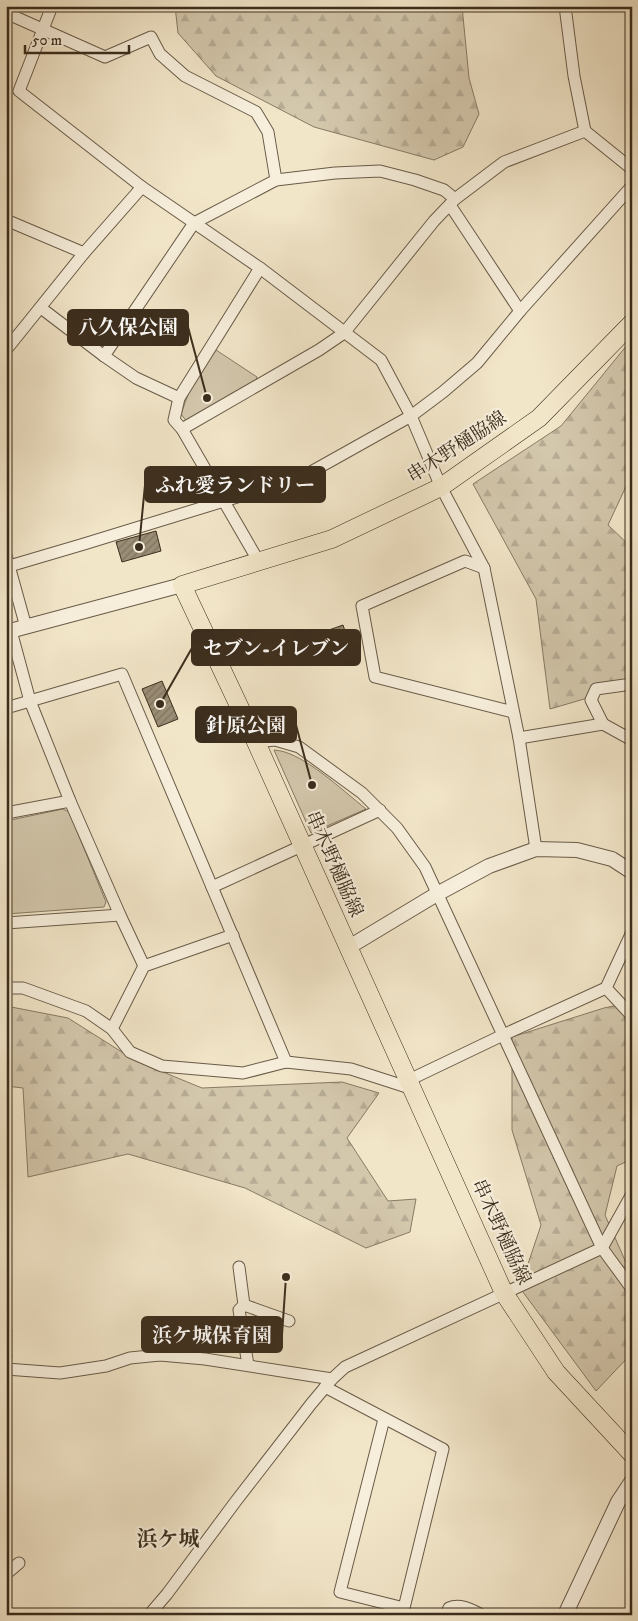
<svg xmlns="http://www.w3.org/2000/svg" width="638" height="1621" viewBox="0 0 638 1621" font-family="'IM FELL DW Pica','Noto Serif JP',serif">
  <defs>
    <pattern id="forest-firs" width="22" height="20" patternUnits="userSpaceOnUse" patternTransform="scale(1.25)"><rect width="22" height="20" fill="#d3c7ac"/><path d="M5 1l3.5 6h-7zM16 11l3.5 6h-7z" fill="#b6ab94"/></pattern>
    <pattern id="building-hatch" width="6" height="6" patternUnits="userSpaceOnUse" patternTransform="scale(1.25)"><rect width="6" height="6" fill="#9a8d76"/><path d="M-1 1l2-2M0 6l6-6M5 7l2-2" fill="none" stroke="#7f7460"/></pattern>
  </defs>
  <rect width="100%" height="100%" fill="#f2e6c9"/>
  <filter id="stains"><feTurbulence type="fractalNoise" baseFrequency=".004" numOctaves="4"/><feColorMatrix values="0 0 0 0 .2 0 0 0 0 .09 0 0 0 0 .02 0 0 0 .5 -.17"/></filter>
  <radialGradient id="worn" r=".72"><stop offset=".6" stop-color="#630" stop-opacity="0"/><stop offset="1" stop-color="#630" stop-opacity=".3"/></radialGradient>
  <!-- forest -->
  <g fill="url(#forest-firs)" stroke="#877a64">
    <polygon points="175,6 462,6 469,78 479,114 463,147 434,160 314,127 216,76 178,33"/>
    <polygon points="632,339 632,481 629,480 608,525 632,548 632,685 550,709 536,599 473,484 561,426"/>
    <polygon points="632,1002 632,1159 617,1166 605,1215 631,1274 632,1353 596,1391 520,1288 541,1225 512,1130 512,1037 604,1008"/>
    <polygon points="6,1006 68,1018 136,1061 202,1088 342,1082 379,1093 347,1138 388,1201 416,1199 410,1232 366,1248 245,1188 128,1154 28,1177 23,1088 6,1086"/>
  </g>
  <!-- park -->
  <g fill="#d3c7ac" stroke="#877a64">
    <polygon points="216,350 257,377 255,383 187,422 181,414 194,378 212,352"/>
    <path d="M274,750C302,751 343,791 366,809L311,833Z"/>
    <polygon points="63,809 69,812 106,902 104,907 6,914 6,821"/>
  </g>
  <!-- building -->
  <g fill="url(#building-hatch)" stroke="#3b2d1d">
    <polygon points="156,531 161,551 122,562 116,542"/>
    <polygon points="343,625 350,646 305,662 298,641"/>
    <polygon points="162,681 178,719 158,727 142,689"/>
  </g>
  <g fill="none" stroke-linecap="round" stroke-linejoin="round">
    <!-- minor casing -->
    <g stroke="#695b48" stroke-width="13">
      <g id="minor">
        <polyline points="52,6 19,91 142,187"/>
        <polyline points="6,13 105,57 151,37 160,54 185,76 256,112 268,132 276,180"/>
        <polyline points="585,131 632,169"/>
        <polyline points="6,220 84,253"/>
        <polyline points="41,308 104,356 136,378 179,398"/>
        <polyline points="520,311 632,186"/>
        <polyline points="6,350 84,253 142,187 260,268 381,360 411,416 441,487 484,568"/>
        <polyline points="104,356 194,223 276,180 335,173 380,171 415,180 444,190 455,199"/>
        <polyline points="182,429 319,350 344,333 434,221 455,199 504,162 585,131 574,76 565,6"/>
        <polyline points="6,555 26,627"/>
        <polyline points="259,562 182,429 174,420 179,398 260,268"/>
        <polyline points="6,567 84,544 302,477 411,416 443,392 477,363 520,311 450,205"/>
        <polyline points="11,631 30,701 70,801 120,915 144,966"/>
        <polyline points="6,708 122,674 286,1062"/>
        <polyline points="513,712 375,677 362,606 465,561 484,568 519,738 536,849"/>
        <polyline points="603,724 591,700 596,689 632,684"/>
        <polyline points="519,738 603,724 632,740"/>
        <polyline points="256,742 275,740 299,747 362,793 397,828 425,867 503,1035 409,1080"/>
        <polyline points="6,813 70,801"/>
        <polyline points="212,887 380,810"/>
        <polyline points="6,923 120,915"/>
        <polyline points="6,988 23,988 86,1011 112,1029 130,1052 162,1066 243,1073 286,1062 351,1069 413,1089"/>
        <polyline points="606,988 632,1016"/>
        <polyline points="112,1029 144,966 233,935"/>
        <polyline points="602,1248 503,1035 606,988 632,932"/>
        <polyline points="602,1248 632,1194"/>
        <polyline points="239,1267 244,1305"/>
        <polyline points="248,1365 239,1310 244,1305 289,1321"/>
        <polyline points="6,1369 60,1373 106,1366 130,1358 160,1355 205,1359 332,1379"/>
        <polyline points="325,1387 443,1449 404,1608 340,1592 384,1419"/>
        <polyline points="6,1574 19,1563"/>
        <polyline points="149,1615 167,1594 236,1501 311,1404 332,1379 345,1367 602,1248 632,1289"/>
        <path d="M446,1615L449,1608C460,1603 472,1610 482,1615"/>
      </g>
    </g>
    <!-- tertiary casing -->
    <g stroke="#695b48" stroke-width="16">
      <g id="tertiary">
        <polyline points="6,632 182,585"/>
        <polyline points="349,947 437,894 489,866 536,849 577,850 612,859 632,872"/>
        <polyline points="565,1615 618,1502 632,1481"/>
      </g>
    </g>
    <!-- primary casing -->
    <g stroke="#3b2d1d" stroke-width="19">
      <polyline id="primary" points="632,323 539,418 441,487 332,539 182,585 256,742 504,1293 556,1372 632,1454"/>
    </g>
    <!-- path -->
    <polyline stroke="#3b2d1d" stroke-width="2.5" stroke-dasharray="4 2.5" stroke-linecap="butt" points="6,1323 11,1329 11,1358"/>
    <!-- minor -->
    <use href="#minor" stroke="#f7efdc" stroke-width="11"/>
    <!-- tertiary -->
    <use href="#tertiary" stroke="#f7efdc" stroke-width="14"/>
    <!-- primary -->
    <use href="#primary" stroke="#f2e6c9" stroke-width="18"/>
  </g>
  <g text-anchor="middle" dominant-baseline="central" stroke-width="4.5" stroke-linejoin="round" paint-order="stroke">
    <!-- street labels -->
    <g font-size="19" fill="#3b2d1d" stroke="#f7efdc">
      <text transform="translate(457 447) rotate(-33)">串木野樋脇線</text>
      <text transform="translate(334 864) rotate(66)">串木野樋脇線</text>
      <text transform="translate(501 1232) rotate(65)">串木野樋脇線</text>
    </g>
    <!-- quarter labels -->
    <g font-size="21" font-weight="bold" fill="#3b2d1d" stroke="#f7efdc">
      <text x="168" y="1540">浜ケ城</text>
    </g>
  </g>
  <!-- callouts -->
  <path fill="none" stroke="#3b2d1d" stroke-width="2" d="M207 398L188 327M139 547L145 485M160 704L192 648M312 785L296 725M286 1277L282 1335"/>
  <g fill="#3b2d1d" stroke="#f7efdc" stroke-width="2">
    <circle cx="207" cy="398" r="5"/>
    <circle cx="139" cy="547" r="5"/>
    <circle cx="160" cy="704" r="5"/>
    <circle cx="312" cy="785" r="5"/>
    <circle cx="286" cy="1277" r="5"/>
  </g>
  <g fill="#3b2d1d" stroke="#3b2d1d" stroke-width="2">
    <rect x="68" y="310" width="120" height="35" rx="5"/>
    <rect x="145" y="467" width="180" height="35" rx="5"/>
    <rect x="192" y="630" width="168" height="35" rx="5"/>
    <rect x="196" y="707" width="100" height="35" rx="5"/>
    <rect x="142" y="1317" width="140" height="35" rx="5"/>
  </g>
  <g font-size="20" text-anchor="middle" font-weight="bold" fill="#fff">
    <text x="128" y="334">八久保公園</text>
    <text x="235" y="492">ふれ愛ランドリー</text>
    <text x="276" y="655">セブン-イレブン</text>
    <text x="246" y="732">針原公園</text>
    <text x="212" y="1342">浜ケ城保育園</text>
  </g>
  <!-- margin -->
  <rect width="638" height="1621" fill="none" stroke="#f2e6c9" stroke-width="25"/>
  <rect x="8" y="8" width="623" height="1606" fill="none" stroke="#3b2d1d" stroke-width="2.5"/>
  <rect x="12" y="12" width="613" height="1596" fill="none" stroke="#3b2d1d"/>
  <!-- scale -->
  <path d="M25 45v8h104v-8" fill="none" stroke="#3b2d1d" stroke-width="2.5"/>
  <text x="32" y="45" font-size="15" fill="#3b2d1d" stroke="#f7efdc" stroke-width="4" paint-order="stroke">50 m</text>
  <rect width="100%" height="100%" filter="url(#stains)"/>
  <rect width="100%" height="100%" fill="url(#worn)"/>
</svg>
